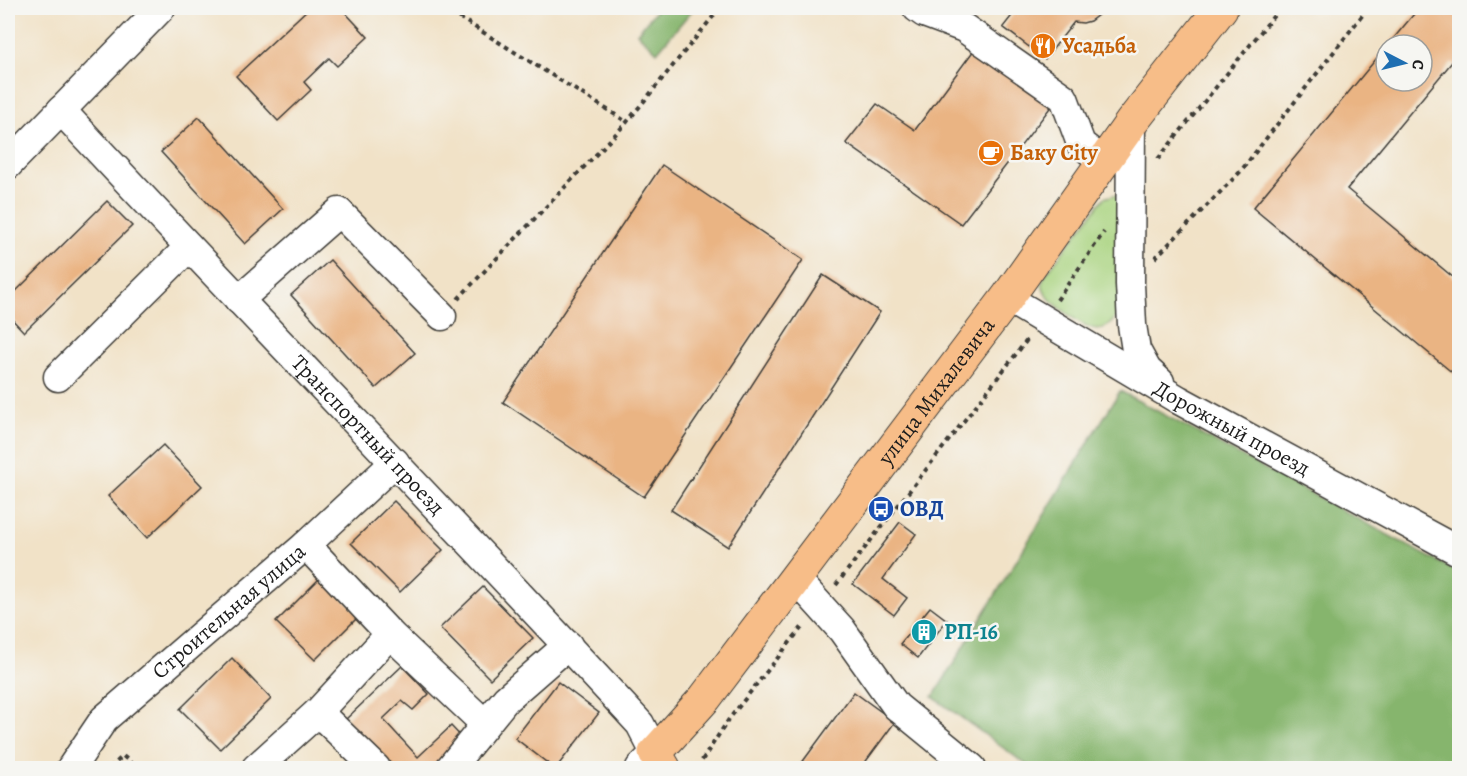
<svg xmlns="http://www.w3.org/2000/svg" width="1467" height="776" viewBox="0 0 1467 776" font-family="Alegreya,serif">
  <rect width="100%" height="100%" fill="#f6f6f2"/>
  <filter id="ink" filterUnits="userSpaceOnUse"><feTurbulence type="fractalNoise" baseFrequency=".0167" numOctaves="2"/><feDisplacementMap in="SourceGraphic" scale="12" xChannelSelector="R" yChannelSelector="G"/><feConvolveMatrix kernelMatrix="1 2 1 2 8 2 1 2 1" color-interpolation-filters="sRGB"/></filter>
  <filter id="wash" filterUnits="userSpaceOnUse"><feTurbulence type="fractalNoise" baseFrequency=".008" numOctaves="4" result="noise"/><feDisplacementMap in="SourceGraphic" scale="24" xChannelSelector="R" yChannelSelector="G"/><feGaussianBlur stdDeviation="1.35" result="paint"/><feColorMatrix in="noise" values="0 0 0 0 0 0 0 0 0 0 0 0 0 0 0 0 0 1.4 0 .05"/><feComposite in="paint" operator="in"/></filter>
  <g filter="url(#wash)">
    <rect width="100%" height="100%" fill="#f1e2c7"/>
    <!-- green -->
    <path fill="#a8d37e" stroke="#62784d" stroke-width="1.5" d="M1114,195L1119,196V311C1106,339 1088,329 1069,315C1057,305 1045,299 1042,283L1046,274L1104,198Z"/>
    <!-- forest -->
    <g fill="#86b56d" stroke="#516844" stroke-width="1.5">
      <polygon points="658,8 694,8 657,52 637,33"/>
      <polygon points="1120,391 1459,573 1459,768 1031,768 933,697"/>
    </g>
    <g id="blocks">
      <!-- building -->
      <g fill="#eab483">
        <polygon points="309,8 341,8 368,37 337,66 329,58 304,82 311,90 278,121 236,76"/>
        <polygon points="1018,8 1103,8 1098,15 1090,21 1083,23 1074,22 1045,59 1003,27"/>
        <polygon points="1419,8 1460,8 1460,69 1452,62 1347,189 1460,283 1460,379 1253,208 1386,47 1386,81 1422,81 1422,45 1388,45"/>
        <polygon points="974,50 1053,104 961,224 846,143 877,104 915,130"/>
        <polygon points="199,117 283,209 245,244 161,152"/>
        <polygon points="662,165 803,260 644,497 503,402"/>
        <polygon points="107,201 132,226 24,332 8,315 8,299"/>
        <polygon points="330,260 415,353 376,388 291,295"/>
        <polygon points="823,275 880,312 728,547 671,510"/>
        <polygon points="163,445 202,486 147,538 108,496"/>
        <polygon points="394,501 443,550 400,592 351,543"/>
        <polygon points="900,522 916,534 883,579 907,598 894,615 853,584"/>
        <polygon points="321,577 360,615 315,660 276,622"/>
        <polygon points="483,587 533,638 490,679 440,628"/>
        <polygon points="930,607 947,620 918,658 900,644"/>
        <polygon points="232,658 271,699 220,749 180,709"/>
        <polygon points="402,666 429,694 413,710 402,701 383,719 418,757 451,726 467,743 439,768 391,768 346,719"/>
        <polygon points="558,682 599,713 556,768 554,768 515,738"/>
        <polygon points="854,692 895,722 861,768 798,768"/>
      </g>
    </g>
  </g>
  <g filter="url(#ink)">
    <use href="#blocks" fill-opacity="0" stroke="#3c3a36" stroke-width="1.5"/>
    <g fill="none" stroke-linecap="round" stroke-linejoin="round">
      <!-- minor casing -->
      <g stroke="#3c3a36" stroke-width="31">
        <g id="minor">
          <polyline points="917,8 924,13 964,28 1064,98 1081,144 1104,162"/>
          <path id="s1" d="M61,110C252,316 449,517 640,724L655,753L640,768"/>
          <polyline points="1131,123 1130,284 1132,325 1136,350 1147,370 1160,382"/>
          <polyline points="8,165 161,8"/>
          <path id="s2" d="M1007,298L1179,400L1460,552"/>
          <polyline points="239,300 339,212 442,316"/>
          <polyline points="58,377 189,247"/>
          <polyline points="306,545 390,634 485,724"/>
          <polyline points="795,578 842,630 896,706 972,768"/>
          <path id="s3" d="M71,768L104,719L306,545L395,462"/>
          <polyline points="256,768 318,712"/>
          <polyline points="376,768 318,712 390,634"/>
          <polyline points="450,768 506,699 568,645"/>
        </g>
      </g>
      <!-- major casing -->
      <g stroke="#3c3a36" stroke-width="35">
        <g id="major">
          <path id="s4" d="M664,768L655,753L705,698L1007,298L1131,123L1221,8"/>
        </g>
      </g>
      <!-- path -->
      <g stroke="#3c3a36" stroke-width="4" stroke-dasharray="4.5 4.5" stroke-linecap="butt">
        <polyline points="444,8 627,122"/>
        <polyline points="1158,159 1280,8"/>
        <polyline points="1155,258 1240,172 1368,8"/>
        <polyline points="458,299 627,122 720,8"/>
        <polyline points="1057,300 1104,232"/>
        <polyline points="836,585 1027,340"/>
        <polyline points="110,768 123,756 137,768"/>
        <polyline points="697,768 729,719 803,626"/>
      </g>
      <!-- minor -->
      <use href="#minor" stroke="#fff" stroke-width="28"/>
      <!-- major -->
      <use href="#major" stroke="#f7bd88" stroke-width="33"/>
    </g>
  </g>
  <!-- icons -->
  <defs>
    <g id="restaurant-disc" transform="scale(1.35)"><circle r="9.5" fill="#e8710a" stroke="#f6f6f2"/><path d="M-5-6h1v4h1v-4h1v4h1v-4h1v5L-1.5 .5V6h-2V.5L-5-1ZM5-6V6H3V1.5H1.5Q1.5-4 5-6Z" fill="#fff"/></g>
    <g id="cafe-disc" transform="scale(1.35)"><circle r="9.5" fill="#e8710a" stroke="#f6f6f2"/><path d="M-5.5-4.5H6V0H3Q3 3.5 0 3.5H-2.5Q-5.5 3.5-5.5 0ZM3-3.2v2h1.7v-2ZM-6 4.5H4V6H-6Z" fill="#fff"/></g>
    <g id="bus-disc" transform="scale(1.35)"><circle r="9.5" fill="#1a4fb4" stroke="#f6f6f2"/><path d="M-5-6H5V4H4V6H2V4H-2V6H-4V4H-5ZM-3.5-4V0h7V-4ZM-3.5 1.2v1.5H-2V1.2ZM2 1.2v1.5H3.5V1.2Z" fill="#fff"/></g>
    <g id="building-disc" transform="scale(1.35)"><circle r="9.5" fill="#0f9aa8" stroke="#f6f6f2"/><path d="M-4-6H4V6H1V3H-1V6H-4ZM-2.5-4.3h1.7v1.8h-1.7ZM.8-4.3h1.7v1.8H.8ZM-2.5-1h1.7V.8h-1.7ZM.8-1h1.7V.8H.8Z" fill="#fff"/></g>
  </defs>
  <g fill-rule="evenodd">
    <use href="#restaurant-disc" x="1043" y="46"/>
    <use href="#cafe-disc" x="991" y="153"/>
    <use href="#bus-disc" x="881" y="509"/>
    <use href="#building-disc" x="924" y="632"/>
  </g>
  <g text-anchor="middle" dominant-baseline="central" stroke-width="5" stroke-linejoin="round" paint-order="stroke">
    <!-- food labels -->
    <g font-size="22" font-weight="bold" fill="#c56008" stroke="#f6f6f2" text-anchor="start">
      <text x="1062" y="46">Усадьба</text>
      <text x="1010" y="153">Баку City</text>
    </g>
    <!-- street labels -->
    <g font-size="22" fill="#1c1c1c" stroke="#f6f6f2">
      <text stroke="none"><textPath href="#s4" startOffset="476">улица Михалевича</textPath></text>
      <text stroke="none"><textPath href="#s2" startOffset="260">Дорожный проезд</textPath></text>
      <text stroke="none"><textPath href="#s1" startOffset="447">Транспортный проезд</textPath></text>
      <text stroke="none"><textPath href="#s3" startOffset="224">Строительная улица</textPath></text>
    </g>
    <!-- transit labels -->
    <g font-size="22" font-weight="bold" fill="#164399" stroke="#f6f6f2" text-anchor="start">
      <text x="900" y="509">ОВД</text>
    </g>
    <!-- culture labels -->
    <g font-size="22" font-weight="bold" fill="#0d838f" stroke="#f6f6f2" text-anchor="start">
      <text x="944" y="632">РП-16</text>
    </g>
  </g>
  <!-- margin -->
  <rect width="1467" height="776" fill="none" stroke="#f6f6f2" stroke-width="30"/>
  <!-- north arrow -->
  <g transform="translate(1404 63) rotate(97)"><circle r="28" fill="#f6f6f2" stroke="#9f9f9c" stroke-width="1.5"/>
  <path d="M0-4.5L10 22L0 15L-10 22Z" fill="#1f6fb2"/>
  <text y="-9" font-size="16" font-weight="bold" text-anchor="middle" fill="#1c1c1c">С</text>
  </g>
</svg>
